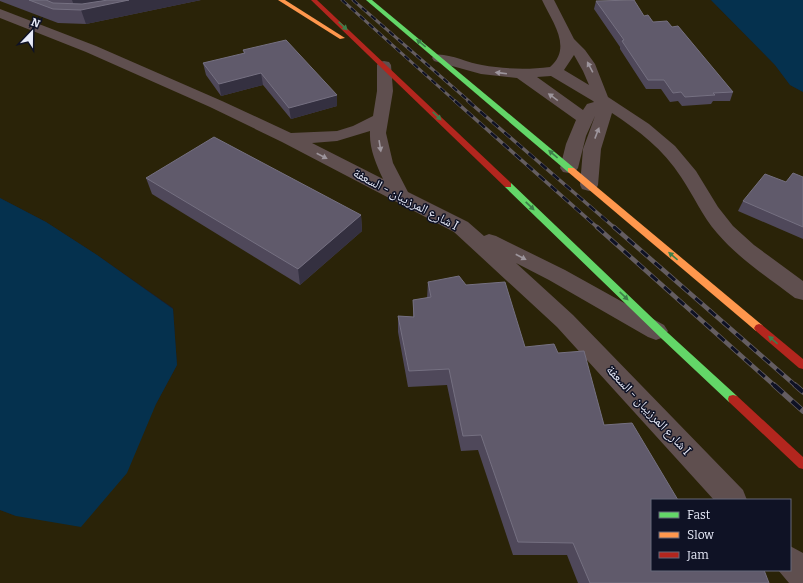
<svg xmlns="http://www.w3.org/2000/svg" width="803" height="583" viewBox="0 0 803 583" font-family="Bitter,'Noto Naskh Arabic',serif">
  <rect width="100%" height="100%" fill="#1d1f2a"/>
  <!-- sand -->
  <path fill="#2a2308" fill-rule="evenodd" d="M0,0H711L775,65L790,85L803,92V583H0V510L16,516L156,404L177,365L173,308L97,255L46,222L0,198ZM652,500H790V570H652Z"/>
  <!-- water -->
  <g fill="#05314e">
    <polygon points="711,0 803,0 803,92 790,85 775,65"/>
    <polygon points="0,198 46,222 97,255 173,309 177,365 156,404 127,473 81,527 16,516 0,510"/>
  </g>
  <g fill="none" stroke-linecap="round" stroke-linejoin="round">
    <!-- street -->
    <g fill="#5f4f4f" fill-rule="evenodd">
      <path d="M542,0H554L574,39L585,50L595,64L608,97L649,124L675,146L696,171L718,207L733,226L754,245L803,281V300L795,298C769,278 739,259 717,233C702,216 694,196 681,177C664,150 638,130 612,113L601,149L598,185L596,189L589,191L582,189L580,185L583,149L595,116L586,136L578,168L575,172L569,173L563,172L560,168L566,144L576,120L517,78L481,74L434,61L432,58L434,55C446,52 468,63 482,65C504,69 527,70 550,67C573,47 552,22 542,0ZM574,55L583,71L589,85L564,70ZM551,76L593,101L594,102L587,104L583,110L537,77Z"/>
      <path d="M0,9L96,46L222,101L291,133L337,131L353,126L373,116L377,91V65L379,62L384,61L389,62L391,65L393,91L386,133L393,163L408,192L468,222L484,236L489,234L496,236L565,270L664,325L668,331L664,337L656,340L648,337L549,280L516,263L573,315L743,490L747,500H714L557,327L454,232L282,142L210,107L86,52L0,18ZM370,131C369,148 376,164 383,179L312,143L337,141Z"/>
      <polygon points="790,546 803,553 803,583 789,583 778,570 790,570"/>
    </g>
    <!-- fast -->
    <g fill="#63d668" fill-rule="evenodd">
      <polygon points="366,0 372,0 574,168 574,172 568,172"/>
      <polygon points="505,183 511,183 668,333 737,396 738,399 737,402 733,403 729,402 662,339 505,187"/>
    </g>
    <!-- slow -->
    <g fill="#ff974d" fill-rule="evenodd">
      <polygon points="278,0 285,0 345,38 340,39"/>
      <polygon points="568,168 574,168 762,325 764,328 762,331 756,331 568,172"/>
    </g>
    <!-- jam -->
    <g fill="#b3261e" fill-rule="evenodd">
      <polygon points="311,0 317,0 511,183 511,187 505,187"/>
      <polygon points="759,324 762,325 803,359 803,369 799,368 756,331 754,328 756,325"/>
      <polygon points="733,395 737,396 803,457 803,469 799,468 729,402 728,399 729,396"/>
    </g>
    <!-- rail-far3 casing -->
    <g stroke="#645d61" stroke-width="3">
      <g id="rail-far3">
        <polyline points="342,0 456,102"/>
        <polyline points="353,0 470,102"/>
      </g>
    </g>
    <!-- rail-far2 casing -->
    <g stroke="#645d61" stroke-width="3.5">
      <g id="rail-far2">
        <polyline points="455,101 598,228"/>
        <polyline points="468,101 615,228"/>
      </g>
    </g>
    <!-- rail-far1 casing -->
    <g stroke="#645d61" stroke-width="4.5">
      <g id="rail-far1">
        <polyline points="597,227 775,386"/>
        <polyline points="614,227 796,386"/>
      </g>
    </g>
    <!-- rail casing -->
    <g stroke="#645d61" stroke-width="5.5">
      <g id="rail">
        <polyline points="774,385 803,411"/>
        <polyline points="795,385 803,392"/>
      </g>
    </g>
    <!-- rail-far3 -->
    <use href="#rail-far3" stroke="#0f1225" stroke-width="2" stroke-dasharray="6" stroke-linecap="butt"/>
    <!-- rail-far2 -->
    <use href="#rail-far2" stroke="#0f1225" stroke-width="2.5" stroke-dasharray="8" stroke-linecap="butt"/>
    <!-- rail-far1 -->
    <use href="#rail-far1" stroke="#0f1225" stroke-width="3" stroke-dasharray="9" stroke-linecap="butt"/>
    <!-- rail -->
    <use href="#rail" stroke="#0f1225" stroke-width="4" stroke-dasharray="12" stroke-linecap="butt"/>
  </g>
  <!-- wall -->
  <g fill="#4f485a">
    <polygon points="0,0 201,0 86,24 58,23 0,1"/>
    <polygon points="596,1 644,16 653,22 672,27 733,92 730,101 713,101 711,104 682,106 678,101 670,102 661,89 646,89 620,49 620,47 594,9"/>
    <polygon points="243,50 337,95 337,106 291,119 263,85 221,96 206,75 203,63 244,54"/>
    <polygon points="803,177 803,239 738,211 743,201 786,182"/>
    <polygon points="146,178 361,215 362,231 300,285 152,194"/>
    <polygon points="428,282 466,285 525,347 558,353 652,500 769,583 578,583 567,555 513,555 478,450 461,451 447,385 408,387 398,332 398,316 413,317 413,300 427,298"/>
  </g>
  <!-- shaded-wall -->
  <g fill="#343040">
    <polygon points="72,0 201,0 86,24 81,10 75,8"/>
    <polygon points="261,73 263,85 221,96 219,84"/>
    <polygon points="337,95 337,106 291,119 289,108"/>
    <polygon points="361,215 362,231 300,285 298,269"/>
  </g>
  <!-- building -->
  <g fill="#605a6b" stroke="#757081">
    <polygon points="29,0 46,0 53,3 82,4 108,0 129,0 81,10 53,9"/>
    <polygon points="634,0 644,16 648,15 653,22 667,21 672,27 678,26 733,92 713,93 715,95 685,97 681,92 673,93 664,80 648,80 622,41 624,40 596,1"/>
    <polygon points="286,40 337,95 289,108 261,73 219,84 203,63 245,53 243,50"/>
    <polygon points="214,137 361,215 298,269 146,178"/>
    <polygon points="793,173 803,177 803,227 743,201 765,174 786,182"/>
    <polygon points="459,276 466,285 505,282 525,347 554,344 558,353 584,351 604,425 632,423 678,500 652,500 652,570 764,570 769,583 590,583 573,543 518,542 481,435 463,436 449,369 409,371 398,316 414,317 413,300 431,297 428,282"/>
  </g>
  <!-- one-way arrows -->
  <defs><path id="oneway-solid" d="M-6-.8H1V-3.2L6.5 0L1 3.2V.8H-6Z"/></defs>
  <g fill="#3d7e4a">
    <use href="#oneway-solid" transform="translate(343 26) rotate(43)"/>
    <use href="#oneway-solid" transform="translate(421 43) rotate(-141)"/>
    <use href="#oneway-solid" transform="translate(437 116) rotate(44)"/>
    <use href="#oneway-solid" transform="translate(553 154) rotate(-140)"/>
    <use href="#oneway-solid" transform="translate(530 206) rotate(44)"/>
    <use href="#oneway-solid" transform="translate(673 256) rotate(-140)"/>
    <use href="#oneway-solid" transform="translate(624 296) rotate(44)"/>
    <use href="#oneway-solid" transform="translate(773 340) rotate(-140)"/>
  </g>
  <g fill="#9d959c">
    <use href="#oneway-solid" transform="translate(590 67) rotate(-118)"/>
    <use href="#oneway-solid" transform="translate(501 73) rotate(-173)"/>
    <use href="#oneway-solid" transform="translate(553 97) rotate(-144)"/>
    <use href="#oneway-solid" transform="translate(597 133) rotate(-69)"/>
    <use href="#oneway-solid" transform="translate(380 146) rotate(81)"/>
    <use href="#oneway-solid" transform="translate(322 156) rotate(27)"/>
    <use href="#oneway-solid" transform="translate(521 257) rotate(28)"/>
  </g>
  <g text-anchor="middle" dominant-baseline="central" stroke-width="3" stroke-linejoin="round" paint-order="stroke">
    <!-- street labels -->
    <g font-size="13" fill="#e8ebf9" stroke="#0f1225">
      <text transform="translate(406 199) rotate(28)">شارع المرزيبان - السعفة I</text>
      <text transform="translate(649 410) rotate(47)">شارع المرزيبان - السعفة I</text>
    </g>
  </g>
  <!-- legend -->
  <rect x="651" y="499" width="140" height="72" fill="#0f1225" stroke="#66697a"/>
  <rect x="659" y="512" width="20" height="6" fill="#63d668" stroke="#66697a"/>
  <text x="687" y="519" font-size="12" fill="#e8ebf9">Fast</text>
  <rect x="659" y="532" width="20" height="6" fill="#ff974d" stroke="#66697a"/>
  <text x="687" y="539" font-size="12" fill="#e8ebf9">Slow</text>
  <rect x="659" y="552" width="20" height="6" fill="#b3261e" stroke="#66697a"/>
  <text x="687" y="559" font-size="12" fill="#e8ebf9">Jam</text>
  <!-- north arrow -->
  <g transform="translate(32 32) rotate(22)" stroke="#0f1225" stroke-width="3" paint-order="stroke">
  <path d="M0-3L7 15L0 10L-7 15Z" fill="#e8ebf9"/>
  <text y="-6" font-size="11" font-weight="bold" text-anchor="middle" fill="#e8ebf9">N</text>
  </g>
</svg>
